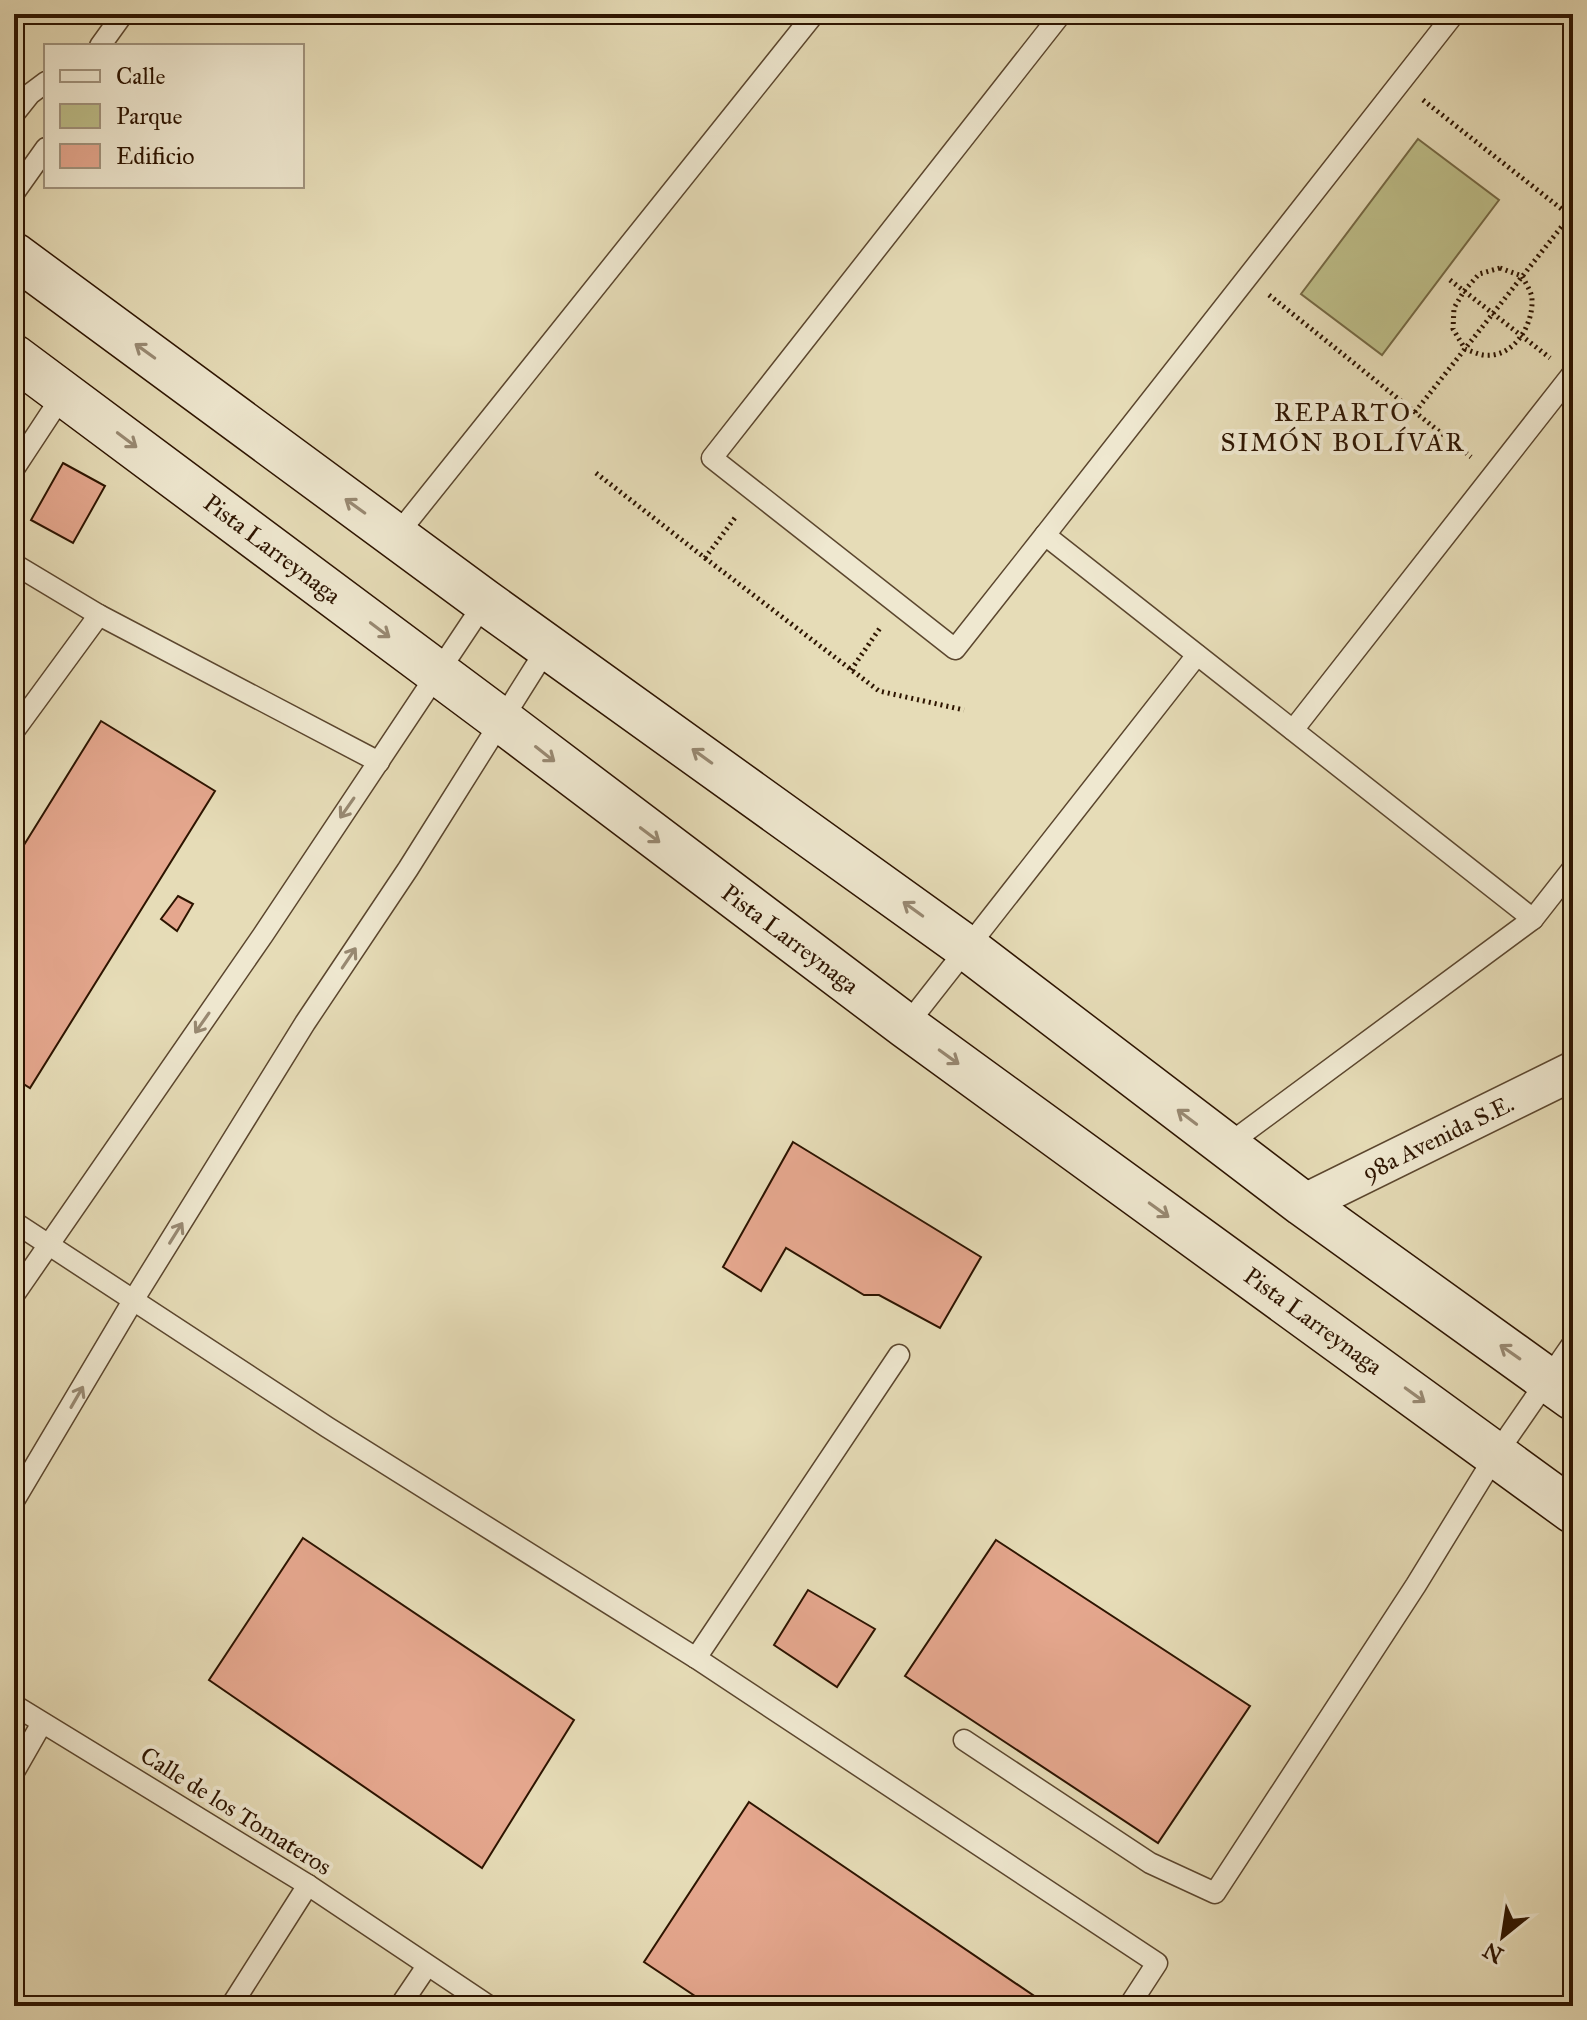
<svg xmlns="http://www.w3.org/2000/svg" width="1587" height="2020" viewBox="0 0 1587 2020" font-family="'IM FELL Great Primer',serif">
  <rect width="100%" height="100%" fill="#e6dcb7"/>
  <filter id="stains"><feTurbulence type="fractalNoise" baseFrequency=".0025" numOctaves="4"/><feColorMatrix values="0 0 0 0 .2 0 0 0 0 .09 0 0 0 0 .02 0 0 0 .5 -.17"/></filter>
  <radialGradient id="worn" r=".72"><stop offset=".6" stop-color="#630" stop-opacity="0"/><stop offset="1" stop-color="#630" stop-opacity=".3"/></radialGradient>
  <!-- green -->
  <polygon fill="#bdbe89" stroke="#756944" stroke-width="2" points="1418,139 1499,200 1382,355 1301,294"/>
  <!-- building -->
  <g fill="#e5a78e" stroke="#2d1400" stroke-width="2">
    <polygon points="63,463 105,486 73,543 31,520"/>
    <polygon points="101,721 215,791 30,1088 14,1078 14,861"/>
    <polygon points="178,896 193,904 177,931 161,919"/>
    <polygon points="793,1142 981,1257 940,1328 879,1295 864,1295 786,1248 761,1291 723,1267"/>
    <polygon points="303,1538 574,1720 482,1868 209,1680"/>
    <polygon points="996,1540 1250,1706 1158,1843 905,1676"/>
    <polygon points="808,1590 875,1629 837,1687 774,1645"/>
    <polygon points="749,1802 1049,2006 710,2006 644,1962"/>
  </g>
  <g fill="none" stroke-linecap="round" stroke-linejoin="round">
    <!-- service casing -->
    <g stroke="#5b462e" stroke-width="23">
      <g id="service">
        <polyline points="1061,14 712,458 955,649 1045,535 1533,919"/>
        <polyline points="100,46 123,14"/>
        <polyline points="14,114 30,94 46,82"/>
        <polyline points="14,193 46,148"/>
        <polyline points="14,469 64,393"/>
        <polyline points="1045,535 1454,14"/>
        <polyline points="396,536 814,14"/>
        <polyline points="14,564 99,615 379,762"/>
        <polyline points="1293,730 1573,373"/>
        <polyline points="14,731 99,615"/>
        <polyline points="906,1026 1197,655"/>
        <polyline points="1226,1146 1533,919 1573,868"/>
        <polyline points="14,1222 327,1427 696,1658 1157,1963 1129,2006"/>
        <polyline points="14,1295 263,935 485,602"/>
        <polyline points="14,1501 134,1299 305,1023 408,869 549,645"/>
        <polyline points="696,1658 899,1355"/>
        <polyline points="14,1705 308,1885 489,2006"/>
        <polyline points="964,1740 1150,1863 1215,1893 1416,1585 1497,1453 1573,1343"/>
        <polyline points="14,1772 42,1723"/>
        <polyline points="231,2006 308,1885"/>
        <polyline points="400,2006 427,1966"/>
      </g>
    </g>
    <!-- minor casing -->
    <g stroke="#5b462e" stroke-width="41">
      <polyline id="minor" points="1303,1204 1573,1071"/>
    </g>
    <!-- secondary casing -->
    <g stroke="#2d1400" stroke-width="47">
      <g id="secondary">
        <polyline points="14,255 485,602 967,948 1303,1204 1573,1398"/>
        <polyline points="14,357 501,720 906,1026 1573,1511"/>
      </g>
    </g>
    <!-- path -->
    <g stroke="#2d1400" stroke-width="5" stroke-dasharray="2 4" stroke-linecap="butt">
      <polyline points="1423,100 1573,218"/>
      <path d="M1500,268L1522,276C1526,284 1532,292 1532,300C1533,326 1513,359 1483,355C1477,354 1471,351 1465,349L1453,329L1454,308L1464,291L1479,274Z"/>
      <polyline points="1450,280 1550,358"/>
      <polyline points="1269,295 1471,457"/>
      <polyline points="1415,412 1570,216"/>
      <polyline points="596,473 705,558 737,515"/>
      <polyline points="705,558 879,691 964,710"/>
      <polyline points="851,670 880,628"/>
    </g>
    <!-- service -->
    <use href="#service" stroke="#efe8d0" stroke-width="20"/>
    <!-- minor -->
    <use href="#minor" stroke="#efe8d0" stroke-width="38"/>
    <!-- secondary -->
    <use href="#secondary" stroke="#efe8d0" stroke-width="44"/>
  </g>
  <!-- one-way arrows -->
  <defs><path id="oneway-shaft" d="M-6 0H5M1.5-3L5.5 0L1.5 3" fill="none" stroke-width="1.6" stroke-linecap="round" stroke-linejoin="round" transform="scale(2)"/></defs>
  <g stroke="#988972">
    <use href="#oneway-shaft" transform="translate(145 351) rotate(-144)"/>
    <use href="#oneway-shaft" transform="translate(127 440) rotate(37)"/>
    <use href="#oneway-shaft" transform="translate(355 506) rotate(-144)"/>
    <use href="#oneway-shaft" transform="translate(380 630) rotate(37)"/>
    <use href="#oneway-shaft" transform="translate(545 754) rotate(38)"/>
    <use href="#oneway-shaft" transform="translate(702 756) rotate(-144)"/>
    <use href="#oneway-shaft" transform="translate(347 808) rotate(125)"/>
    <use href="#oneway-shaft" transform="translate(650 835) rotate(37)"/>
    <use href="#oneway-shaft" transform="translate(913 909) rotate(-144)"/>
    <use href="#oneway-shaft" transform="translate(349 958) rotate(-56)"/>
    <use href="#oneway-shaft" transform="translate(202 1023) rotate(125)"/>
    <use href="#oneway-shaft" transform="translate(949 1057) rotate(36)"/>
    <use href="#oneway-shaft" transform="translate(1187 1117) rotate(-143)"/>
    <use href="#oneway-shaft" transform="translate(1159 1210) rotate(36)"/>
    <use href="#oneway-shaft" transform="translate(176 1233) rotate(-58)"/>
    <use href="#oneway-shaft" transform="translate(1510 1352) rotate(-145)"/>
    <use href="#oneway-shaft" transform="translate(1415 1395) rotate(36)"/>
    <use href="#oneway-shaft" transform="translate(77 1397) rotate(-60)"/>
  </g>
  <g text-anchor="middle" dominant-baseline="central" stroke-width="8" stroke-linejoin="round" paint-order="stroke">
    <!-- street labels -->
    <g font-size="24" fill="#2d1400" stroke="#efe8d0">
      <text transform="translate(272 549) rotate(37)">Pista Larreynaga</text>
      <text transform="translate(790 939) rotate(37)">Pista Larreynaga</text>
      <text transform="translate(1438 1138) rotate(-26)">98a Avenida S.E.</text>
      <text transform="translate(1313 1321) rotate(36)">Pista Larreynaga</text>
      <text transform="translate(236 1811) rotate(32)">Calle de los Tomateros</text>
    </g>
    <!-- neighbourhood labels -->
    <g font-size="26" letter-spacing="2" fill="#2d1400" stroke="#efe8d0">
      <text x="1343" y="412">REPARTO<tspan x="1343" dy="30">SIMÓN BOLÍVAR</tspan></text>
    </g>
  </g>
  <!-- margin -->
  <rect width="1587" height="2020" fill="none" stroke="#e6dcb7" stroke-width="48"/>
  <rect x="16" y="16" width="1555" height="1988" fill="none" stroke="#2d1400" stroke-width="4"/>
  <rect x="24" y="24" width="1539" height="1972" fill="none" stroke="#2d1400" stroke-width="2"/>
  <!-- legend -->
  <rect x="44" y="44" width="260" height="144" fill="#efe8d0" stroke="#a1937d" stroke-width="2"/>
  <rect x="60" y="70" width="40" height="12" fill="#efe8d0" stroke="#a1937d" stroke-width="2"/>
  <text x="116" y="84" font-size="24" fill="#2d1400">Calle</text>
  <rect x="60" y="104" width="40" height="24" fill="#bdbe89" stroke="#a1937d" stroke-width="2"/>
  <text x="116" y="124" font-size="24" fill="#2d1400">Parque</text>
  <rect x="60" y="144" width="40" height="24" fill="#e5a78e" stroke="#a1937d" stroke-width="2"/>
  <text x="116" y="164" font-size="24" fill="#2d1400">Edificio</text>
  <!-- north arrow -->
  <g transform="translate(1503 1936) rotate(210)" stroke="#efe8d0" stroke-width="6" paint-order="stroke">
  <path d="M0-6L14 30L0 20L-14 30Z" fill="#2d1400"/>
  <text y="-12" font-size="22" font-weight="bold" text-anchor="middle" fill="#2d1400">N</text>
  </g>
  <rect width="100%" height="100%" filter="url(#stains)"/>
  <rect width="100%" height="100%" fill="url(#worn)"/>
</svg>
